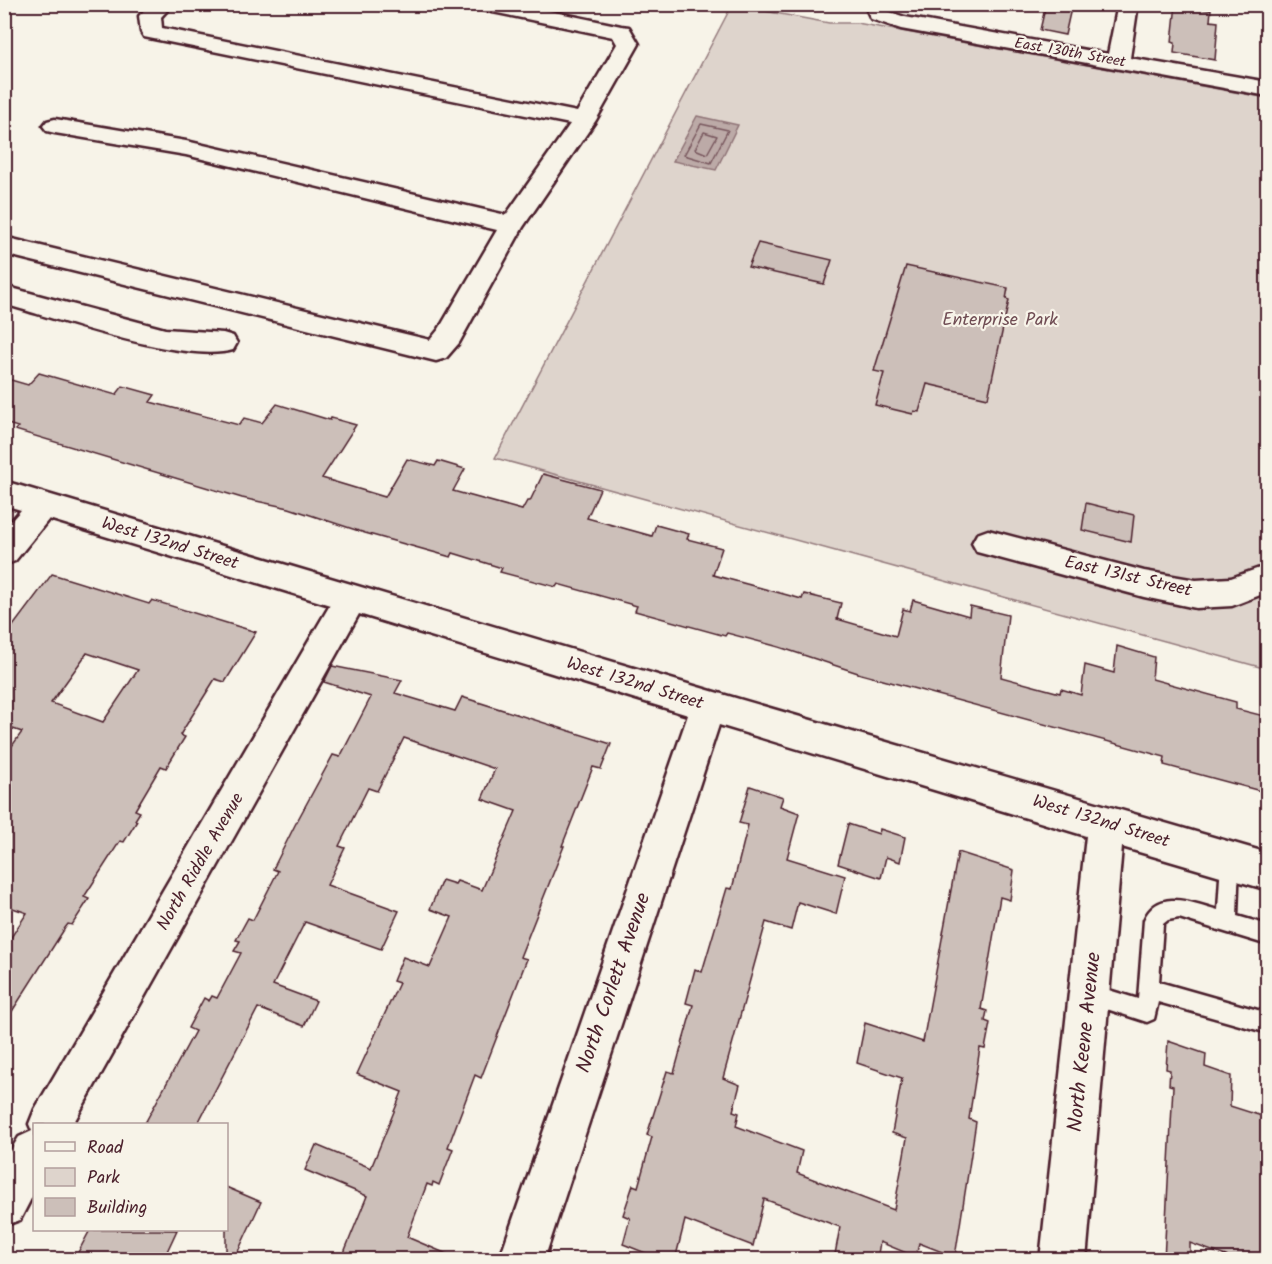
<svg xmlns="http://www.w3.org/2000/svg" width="1272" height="1264" viewBox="0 0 1272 1264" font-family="Kalam,sans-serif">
  <rect width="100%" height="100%" fill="#f7f3e8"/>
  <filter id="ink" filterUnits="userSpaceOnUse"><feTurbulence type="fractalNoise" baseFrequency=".0167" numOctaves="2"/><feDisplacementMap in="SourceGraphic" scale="12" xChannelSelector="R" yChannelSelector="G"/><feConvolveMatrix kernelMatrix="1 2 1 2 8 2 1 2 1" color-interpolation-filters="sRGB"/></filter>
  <g filter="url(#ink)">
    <!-- green -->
    <polygon fill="#ded4cc" stroke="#947a7c" stroke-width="1.5" points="732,5 829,23 857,23 1267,98 1267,669 495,458"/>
    <!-- water -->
    <polygon fill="#bcaaa7" stroke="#8e7275" stroke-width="1.5" points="697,116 738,125 716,170 673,161"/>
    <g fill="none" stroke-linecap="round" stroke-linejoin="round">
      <!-- shore -->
      <g stroke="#78575d" stroke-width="1.5">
        <polygon points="701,124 728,130 711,163 684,155"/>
        <polygon points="704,132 717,136 707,154 695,149"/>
      </g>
    </g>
    <!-- building -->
    <g fill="#ccbfb9" stroke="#4a1f2b" stroke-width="1.5" fill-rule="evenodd">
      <polygon points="1046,4 1072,4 1065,35 1040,30"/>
      <polygon points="1176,4 1203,4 1202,9 1211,10 1210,21 1218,22 1215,60 1174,53 1175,43 1172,42"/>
      <polygon points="758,243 832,260 824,284 748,267"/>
      <polygon points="906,266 1008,288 1006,299 1009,300 988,398 927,384 919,412 914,411 913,414 875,405 884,373 874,371"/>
      <polygon points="39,373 116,395 123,386 155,395 150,402 239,425 244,418 262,423 277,404 330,420 331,418 356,425 322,478 385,497 407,459 435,466 438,461 465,469 453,491 522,510 527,501 530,501 543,474 600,489 587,518 652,536 656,525 689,534 687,539 722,548 713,575 802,599 804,594 841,603 837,619 896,636 903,609 910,611 913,600 969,616 970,606 1008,615 1001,677 1060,693 1061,689 1081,695 1085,665 1114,673 1117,646 1154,657 1152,679 1236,702 1236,709 1268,717 1268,793 1164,765 1165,757 861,674 779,647 727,633 725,636 635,611 637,606 558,584 556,587 500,572 502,568 453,553 451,557 365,533 289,508 242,498 15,430 18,427 4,423 4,378 28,385"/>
      <polygon points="1086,503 1134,515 1131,542 1082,530"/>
      <path d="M52,574L149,604L152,600L256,632L225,682L215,679L180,735L185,737L166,768L161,766L135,810L140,812L135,820L137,821L124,842L120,841L84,897L89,899L72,925L68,924L65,928L4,1024V948L27,913L4,905V757L22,732L4,726V638ZM87,653L138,670L103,722L51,703Z"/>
      <polygon points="332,666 402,680 395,693 455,711 462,697 611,744 601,769 593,767 562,846 564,846 520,957 527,959 481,1078 475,1075 448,1147 453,1149 439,1185 433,1182 432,1186 427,1184 407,1237 461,1260 341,1260 367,1196 305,1170 316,1145 371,1168 402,1092 357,1074 399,983 393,981 403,957 430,967 452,917 430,909 442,880 455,884 457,881 482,890 516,811 482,799 495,769 404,738 377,791 368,788 339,846 345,848 327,885 399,911 381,949 305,922 273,985 316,1001 304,1026 258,1008 197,1125 144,1125 195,1031 188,1028 204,998 209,1001 212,996 217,998 241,953 234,951 240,941 236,940 248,918 253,920 278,871 273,869 295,825 333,755 340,757 371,697 324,682"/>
      <polygon points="750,786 783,797 780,806 799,813 787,858 845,876 836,914 798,902 791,930 766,922 723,1078 740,1085 733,1111 739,1113 736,1126 802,1151 797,1173 894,1210 907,1138 892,1133 902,1078 857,1063 865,1023 923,1042 958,852 1014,870 1010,900 1000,897 981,1009 987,1011 985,1021 990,1023 985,1049 980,1048 969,1119 976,1122 955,1257 919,1243 916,1257 880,1242 877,1260 834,1260 840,1227 764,1199 753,1246 685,1220 675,1260 663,1260 623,1244 630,1218 623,1215 633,1185 638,1187 652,1137 647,1135 667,1071 674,1073 693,1005 686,1003 695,969 702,972 727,888 732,889 748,825 739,823"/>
      <polygon points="848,824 879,834 880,829 905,837 900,862 886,857 881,878 838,864"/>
      <polygon points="1168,1041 1206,1054 1205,1067 1231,1076 1230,1106 1268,1118 1268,1260 1237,1260 1190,1243 1190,1260 1164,1260 1173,1086 1169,1085 1170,1070 1166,1069"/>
      <polygon points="226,1187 261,1202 234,1260 226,1260"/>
      <polygon points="90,1230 177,1230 163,1260 74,1260"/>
    </g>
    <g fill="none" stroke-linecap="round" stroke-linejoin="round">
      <!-- lane casing -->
      <g stroke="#4a1f2b" stroke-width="5">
        <path id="lane" d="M1230,852L1237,854L1239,861L1237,916L1268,925V945L1179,918L1168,920L1163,924L1159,982L1268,1013V1033L1158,1002L1154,1019L1147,1022L1082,1001L1079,994L1082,987L1089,984L1138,999L1144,920C1158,887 1193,903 1218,910L1221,861L1223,854Z"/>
      </g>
      <!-- street casing -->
      <g stroke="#4a1f2b" stroke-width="5">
        <g id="street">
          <polygon points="150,4 173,4 161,17 162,28 577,112 617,44 613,37 483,10 476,8 473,4 516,4 621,26 629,27 639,44 596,120 523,227 459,343 446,358 436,361 4,254 4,237 430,340 439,329 497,230 186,155 55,133 47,131 43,126 47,121 55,119 186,141 506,215 570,124 144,37 141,32 139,16"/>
          <polygon points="864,4 885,4 887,11 905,17 1108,54 1118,4 1138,4 1130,58 1268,82 1268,96 901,29 871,19"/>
          <path d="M4,286L165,329L223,333L233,336L237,343L233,350C184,364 57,319 4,304Z"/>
          <polygon points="4,481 708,690 1268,853 1268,890 1122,847 1086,1260 1040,1260 1086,836 719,725 544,1260 499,1260 688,715 359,614 73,1124 34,1124 34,1193 20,1220 4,1226 4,1161 19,1137 32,1131 29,1124 35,1109 330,605 49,519 15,561 4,565 4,529 21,510 4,505"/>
          <polygon points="988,530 1144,571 1196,580 1231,578 1268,565 1268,592 1232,606 1196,608 1144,597 977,552 972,543 977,534"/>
        </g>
      </g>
      <!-- lane -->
      <use href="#lane" fill="#f7f3e8" fill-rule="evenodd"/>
      <!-- street -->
      <use href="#street" fill="#f7f3e8" fill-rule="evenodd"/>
    </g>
  </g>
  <g text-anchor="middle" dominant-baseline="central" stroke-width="4.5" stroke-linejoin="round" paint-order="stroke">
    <!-- far-street labels -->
    <g font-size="15" fill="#4a1f2b" stroke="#f7f3e8">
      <text transform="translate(1070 53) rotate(10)">East 130th Street</text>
    </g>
    <!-- park labels -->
    <g font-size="18" fill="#6f4c53" stroke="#f7f3e8">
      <text x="1000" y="320">Enterprise Park</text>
    </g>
    <!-- street labels -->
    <g font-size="18" fill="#4a1f2b" stroke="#f7f3e8">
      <text transform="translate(170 544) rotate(17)">West 132nd Street</text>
      <text transform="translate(1128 577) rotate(13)">East 131st Street</text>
      <text transform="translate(635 684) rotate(17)">West 132nd Street</text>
      <text transform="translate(1101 822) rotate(17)">West 132nd Street</text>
      <text transform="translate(201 862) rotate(-60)">North Riddle Avenue</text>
    </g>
    <!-- near-street labels -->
    <g font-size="21" fill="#4a1f2b" stroke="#f7f3e8">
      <text transform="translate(614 983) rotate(-71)">North Corlett Avenue</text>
      <text transform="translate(1085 1042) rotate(-84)">North Keene Avenue</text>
    </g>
  </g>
  <!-- margin -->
  <rect width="1272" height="1264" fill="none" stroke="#f7f3e8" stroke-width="24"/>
  <rect x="12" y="12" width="1248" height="1240" fill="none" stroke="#4a1f2b" stroke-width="2" filter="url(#ink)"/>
  <!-- legend -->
  <rect x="33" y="1123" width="195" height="108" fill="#f7f3e8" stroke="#b29e9c" stroke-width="1.5"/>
  <rect x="45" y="1142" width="30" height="9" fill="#f7f3e8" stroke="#b29e9c" stroke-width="1.5"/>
  <text x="87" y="1153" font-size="18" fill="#4a1f2b">Road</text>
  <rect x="45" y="1168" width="30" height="18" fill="#ded4cc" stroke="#b29e9c" stroke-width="1.5"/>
  <text x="87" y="1183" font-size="18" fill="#4a1f2b">Park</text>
  <rect x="45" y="1198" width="30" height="18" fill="#ccbfb9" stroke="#b29e9c" stroke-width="1.5"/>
  <text x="87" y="1213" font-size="18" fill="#4a1f2b">Building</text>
</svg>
